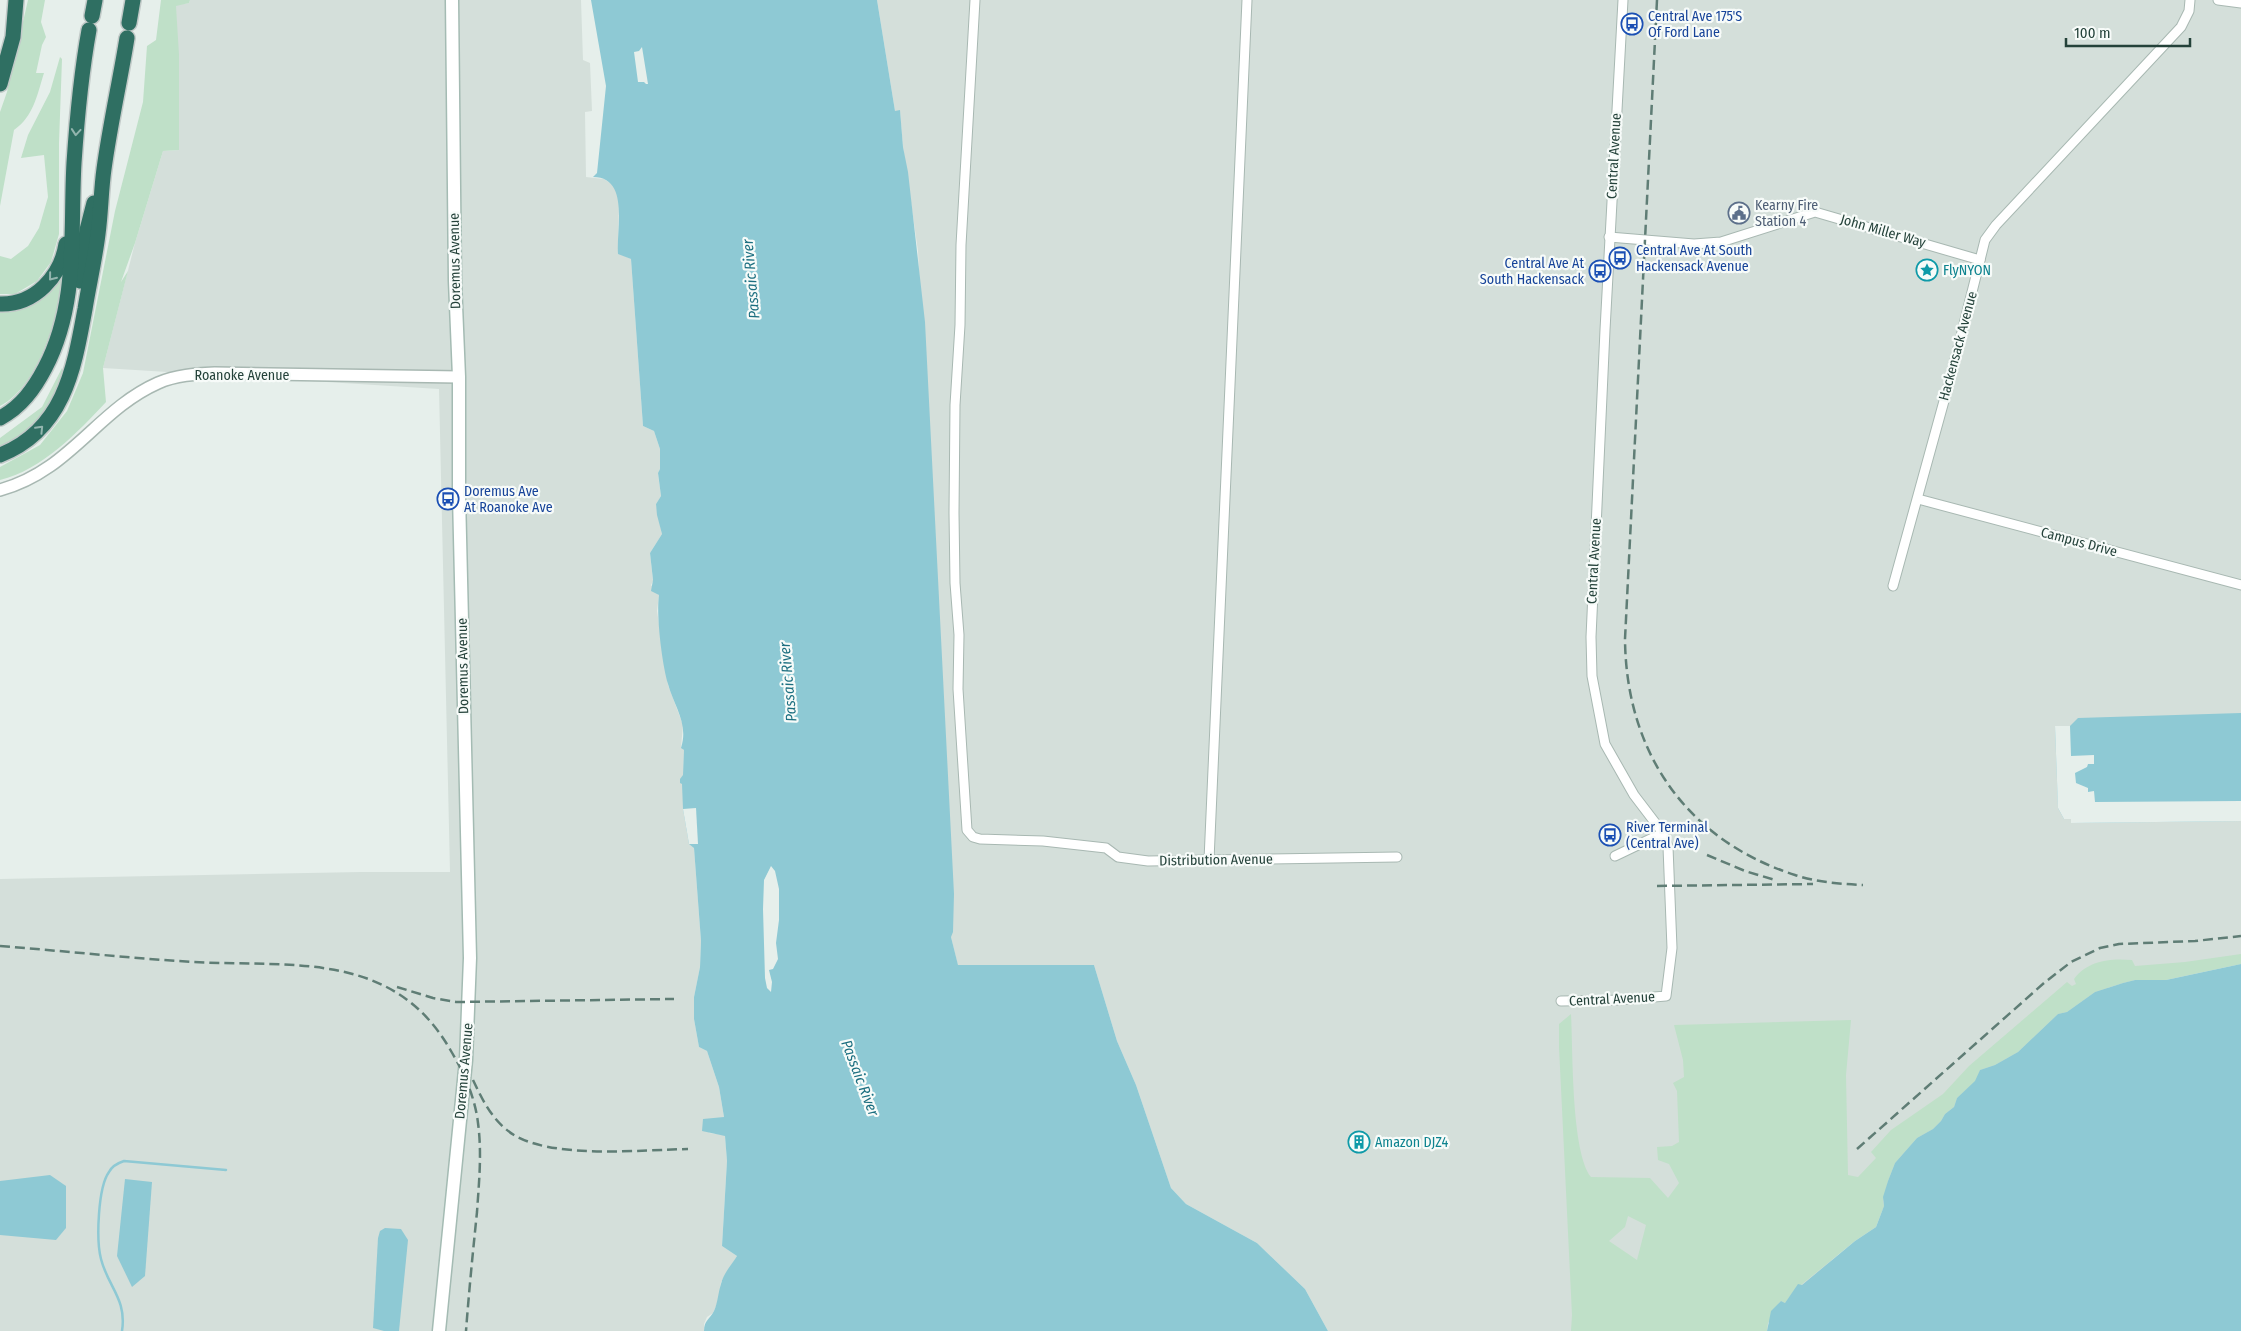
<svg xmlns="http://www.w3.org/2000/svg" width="2241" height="1331" viewBox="0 0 2241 1331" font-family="'Fira Sans Condensed',sans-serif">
  <rect width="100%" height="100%" fill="#e6efeb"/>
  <!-- built -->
  <g fill="#d4dfda">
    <polygon points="190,0 581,0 583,60 590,63 592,111 585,112 586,177 604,179 613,185 619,195 618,253 631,259 643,426 654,431 660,449 660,469 658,474 661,496 656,504 662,534 650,553 653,581 651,585 659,595 657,611 668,685 683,725 681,747 684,750 683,809 694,848 701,941 700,967 694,997 694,1019 699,1047 707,1051 719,1087 724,1117 709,1133 725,1135 727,1161 722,1246 737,1256 721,1282 719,1299 713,1313 707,1317 704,1324 704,1331 0,1331 0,879 361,872 450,872 439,389 103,368 135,243 163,151 179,150 175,5 189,3"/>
    <polygon points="877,0 2241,0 2241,716 2070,726 2056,731 2058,808 2071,818 2071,823 2241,821 2241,964 2135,980 2109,987 1768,1323 1767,1331 1328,1331 1305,1289 1257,1243 1186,1204 1171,1188 1136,1085 1117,1041 1094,965 958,966 951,937 918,251 903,147 900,111 895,111"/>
  </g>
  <!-- green -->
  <g fill="#bfe0c8" fill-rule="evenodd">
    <path d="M28,0H45L41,22L46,37L42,45L36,73H44C37,95 34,116 14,130L0,206V112L7,92Z"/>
    <path d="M161,0H190L189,3L176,6L179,55V150L163,151L135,243L121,282L128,271L103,368L106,402C78,432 42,470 0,480V467L40,445L67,411L83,373L115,211L143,102L147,46L156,40Z"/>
    <polygon points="60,57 62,59 59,143 59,234 51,262 37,281 15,294 0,294 0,256 11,259 28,246 39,228 48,197 44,155 21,158 28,135 50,92"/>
    <path d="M66,273C58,313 40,386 0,406V311L47,292Z"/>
    <polygon points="62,368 64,377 43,416 20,436 0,446 0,438 42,407"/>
    <path d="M2241,954V964L2166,980H2135L2123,983L2095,992L2067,1012L2058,1014L2018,1052L1995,1065L1980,1070L1976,1081L1957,1098L1954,1107L1945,1114L1941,1121L1933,1129L1917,1138L1895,1163L1888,1181L1883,1201L1884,1206L1876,1227L1855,1241L1801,1285H1798L1785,1303L1781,1301L1779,1303L1768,1323L1767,1331H1571L1572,1315L1559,1047V1024L1571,1014C1573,1049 1571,1152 1591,1177L1650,1178L1668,1198L1679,1183L1669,1164L1658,1160L1657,1147L1672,1146L1679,1142L1677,1091L1673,1083L1684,1077L1683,1060L1674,1025L1851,1020L1846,1075L1848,1175L1858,1177L1876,1158L1871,1152L1891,1130L1943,1094L1969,1066L2067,982L2072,986L2076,984L2074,979C2088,960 2111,958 2132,960L2135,966L2185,962ZM1628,1216L1646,1225L1637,1260L1609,1241L1625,1227Z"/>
  </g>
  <!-- water -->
  <g fill="#8ec9d4">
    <path d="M591,0H877L895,111L900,110L903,147L908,172L925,322L954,894L953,932L951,937L958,965H1094L1117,1041L1136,1085L1171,1188L1186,1204L1257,1243L1305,1289L1328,1331H704C704,1320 710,1319 714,1311C718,1302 718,1293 721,1284C723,1274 732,1264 737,1256L722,1246L727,1161L725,1136L702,1131L703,1119L724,1117L719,1087L707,1051L699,1047L694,1019V997L700,967L701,941L694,848L689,844L683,809L682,784L680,783V779L683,775L684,750L681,748C689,724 674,706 668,684C662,664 656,615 659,595L651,591L653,580L650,553L662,534L657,515L656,504L661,496L658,473L660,469V449L654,431L643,426L631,259L618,254C616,229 630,177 593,177L597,173L606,86Z"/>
    <polygon points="2241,713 2241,821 2071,823 2071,819 2064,819 2058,808 2055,726 2070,726 2078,718"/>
    <polygon points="2241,964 2241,1331 1767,1331 1771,1311 1781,1301 1785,1303 1798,1284 1802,1285 1855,1241 1876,1227 1884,1206 1883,1197 1888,1181 1895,1163 1917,1138 1933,1129 1941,1121 1945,1114 1954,1107 1957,1098 1975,1081 1980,1070 1995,1065 2018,1052 2058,1014 2067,1012 2095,992 2123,983 2135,980 2166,980"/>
    <polygon points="50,1175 66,1186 66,1228 56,1240 0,1235 0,1181"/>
    <polygon points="125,1179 152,1182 145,1276 132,1287 117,1256"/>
    <polygon points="385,1228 401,1229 408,1240 399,1331 384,1331 373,1328 378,1238 380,1231"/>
  </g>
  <!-- pier -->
  <g fill="#e6efeb">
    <polygon points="642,47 648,84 646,84 644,82 638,82 634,52 639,51"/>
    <polygon points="2055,726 2070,726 2071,756 2094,755 2094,764 2088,764 2087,767 2075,773 2076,783 2088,788 2088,792 2094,791 2095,802 2241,801 2241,821 2071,823 2071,819 2064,819 2058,808"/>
    <polygon points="696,808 698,844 689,844 683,809"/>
    <polygon points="771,866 775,871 779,889 779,920 776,943 778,959 773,969 769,970 772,982 771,992 767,988 765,978 763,909 764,880"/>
  </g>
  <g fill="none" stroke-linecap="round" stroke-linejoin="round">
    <!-- stream -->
    <path stroke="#8ec9d4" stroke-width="2.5" d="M122,1331C127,1299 108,1287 101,1259C96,1240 98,1187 109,1172C112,1166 118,1163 124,1161L226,1170"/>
    <!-- minor casing -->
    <g stroke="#a8b8b2" stroke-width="11">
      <g id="minor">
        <polyline points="975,0 961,245 960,325 955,405 954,513 955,583 959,635 958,689 967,830 973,837 980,839 1043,841 1106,848 1118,857 1148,861 1397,857"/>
        <polyline points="2218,0 2241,3"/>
        <polyline points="1609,237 1694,244 1721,242 1815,212 1980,260"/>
        <polyline points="1918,499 2241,585"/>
        <polyline points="1893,586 1952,372 1985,240 1996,225 2181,27 2189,11 2190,0"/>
        <polyline points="1615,856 1663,833"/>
        <polyline points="1209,860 1247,0"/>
        <polyline points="1561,1001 1618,1000 1666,996 1672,948 1668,847 1663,833 1634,795 1605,744 1592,676 1591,637 1605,330 1623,0"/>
      </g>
    </g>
    <!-- tertiary casing -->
    <g stroke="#a8b8b2" stroke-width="14">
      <path id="tertiary" d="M0,490C70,471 97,410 158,383C176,375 196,374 215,373L459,377"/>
    </g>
    <!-- secondary casing -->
    <g stroke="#a4bbb3" stroke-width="15">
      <polyline id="secondary" points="439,1331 466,1060 470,958 459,495 459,377 455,281 452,0"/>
    </g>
    <!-- motorway casing -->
    <g stroke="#c2cac8" stroke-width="18">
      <g id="motorway">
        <polyline points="92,16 95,0"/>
        <polyline points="129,23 133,0"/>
        <polyline points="0,84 13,37 16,0"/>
        <polyline points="80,281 87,230 94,203"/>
        <path d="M0,304C35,305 61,276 66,244"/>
        <path d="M0,418C21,407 34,389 45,368C79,303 70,233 74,163C77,118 81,74 89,30"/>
        <path d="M0,455C64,430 74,369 85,309C89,284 95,259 98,234C101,212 101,190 104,169C110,125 120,81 127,38"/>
      </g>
    </g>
    <!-- minor -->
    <use href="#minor" stroke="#fff" stroke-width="9"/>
    <!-- tertiary -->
    <use href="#tertiary" stroke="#fff" stroke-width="11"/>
    <!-- secondary -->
    <use href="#secondary" stroke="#fff" stroke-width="12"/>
    <!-- motorway -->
    <use href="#motorway" stroke="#2f6f62" stroke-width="15"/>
    <!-- rail -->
    <g stroke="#5f7d75" stroke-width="2.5" stroke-dasharray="10 5" stroke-linecap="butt">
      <path d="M1657,0L1625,639C1626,752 1686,840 1795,875C1816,882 1840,884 1863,885"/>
      <polyline points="1707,855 1745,871 1775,880"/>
      <polyline points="1657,886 1813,884"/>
      <path d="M0,946C64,951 128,958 193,962C292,967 394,950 451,1051C464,1073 475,1097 478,1123C482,1153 479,1182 477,1212C473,1251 469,1291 466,1331"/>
      <polyline points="397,987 433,998 456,1002 674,999"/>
      <path d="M473,1080C483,1101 493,1122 514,1135C554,1159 640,1150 688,1149"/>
      <polyline points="1857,1149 2044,983 2071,962 2100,948 2119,944 2195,941 2241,936"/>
    </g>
  </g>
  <!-- one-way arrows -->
  <defs><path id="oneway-chevron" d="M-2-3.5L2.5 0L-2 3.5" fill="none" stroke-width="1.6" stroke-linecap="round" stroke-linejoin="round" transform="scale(1.25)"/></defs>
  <g stroke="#93b5ae">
    <use href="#oneway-chevron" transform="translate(76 132) rotate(95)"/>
    <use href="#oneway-chevron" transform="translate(52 277) rotate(129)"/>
    <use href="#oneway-chevron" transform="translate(40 429) rotate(-46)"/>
  </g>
  <!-- icons -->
  <defs>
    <g id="bus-ring" transform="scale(1.125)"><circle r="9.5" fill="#f7fbf9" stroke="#1a4fb4" stroke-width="1.5"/><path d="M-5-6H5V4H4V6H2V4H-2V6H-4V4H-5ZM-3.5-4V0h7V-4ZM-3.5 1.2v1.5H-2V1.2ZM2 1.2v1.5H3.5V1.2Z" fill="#1a4fb4"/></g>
    <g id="civic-ring" transform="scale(1.125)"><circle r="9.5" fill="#f7fbf9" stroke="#5c6f8a" stroke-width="1.5"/><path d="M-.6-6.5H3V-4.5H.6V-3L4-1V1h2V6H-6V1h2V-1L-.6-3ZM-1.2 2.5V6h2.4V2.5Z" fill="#5c6f8a"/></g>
    <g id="sight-ring" transform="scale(1.125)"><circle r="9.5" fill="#f7fbf9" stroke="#0f9aa8" stroke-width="1.5"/><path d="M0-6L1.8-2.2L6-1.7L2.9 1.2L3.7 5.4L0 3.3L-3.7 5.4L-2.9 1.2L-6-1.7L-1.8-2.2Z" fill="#0f9aa8"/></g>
    <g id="building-ring" transform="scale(1.125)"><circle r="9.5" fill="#f7fbf9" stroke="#0f9aa8" stroke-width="1.5"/><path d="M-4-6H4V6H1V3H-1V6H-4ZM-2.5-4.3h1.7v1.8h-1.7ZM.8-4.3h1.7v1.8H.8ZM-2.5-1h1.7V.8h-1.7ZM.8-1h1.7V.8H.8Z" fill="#0f9aa8"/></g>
  </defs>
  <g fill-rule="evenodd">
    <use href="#bus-ring" x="1632" y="24"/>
    <use href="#civic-ring" x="1739" y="213"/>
    <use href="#bus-ring" x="1620" y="258"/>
    <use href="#sight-ring" x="1927" y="270"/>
    <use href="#bus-ring" x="1600" y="271"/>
    <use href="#bus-ring" x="448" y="499"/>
    <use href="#bus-ring" x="1610" y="835"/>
    <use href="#building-ring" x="1359" y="1142"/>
  </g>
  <g text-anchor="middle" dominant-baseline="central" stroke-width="4.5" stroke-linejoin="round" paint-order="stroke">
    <!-- transit labels -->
    <g font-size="14" fill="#164399" stroke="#f7fbf9" text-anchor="start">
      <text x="1648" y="16">Central Ave 175'S<tspan x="1648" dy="16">Of Ford Lane</tspan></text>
      <text x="1636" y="250">Central Ave At South<tspan x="1636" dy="16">Hackensack Avenue</tspan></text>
      <text x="1584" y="263" text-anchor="end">Central Ave At<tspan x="1584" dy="16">South Hackensack</tspan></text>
      <text x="464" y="491">Doremus Ave<tspan x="464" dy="16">At Roanoke Ave</tspan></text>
      <text x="1626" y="827">River Terminal<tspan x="1626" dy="16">(Central Ave)</tspan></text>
    </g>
    <!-- street labels -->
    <g font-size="14" fill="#24423a" stroke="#f7fbf9">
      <text transform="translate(1614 156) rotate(-87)">Central Avenue</text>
      <text transform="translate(1883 231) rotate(16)">John Miller Way</text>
      <text transform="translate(455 261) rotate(-91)">Doremus Avenue</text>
      <text transform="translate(1958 346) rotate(-75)">Hackensack Avenue</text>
      <text x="242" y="375">Roanoke Avenue</text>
      <text transform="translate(2079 542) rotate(15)">Campus Drive</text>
      <text transform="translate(1594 561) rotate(-87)">Central Avenue</text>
      <text transform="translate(463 666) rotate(-91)">Doremus Avenue</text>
      <text transform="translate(1216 860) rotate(-1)">Distribution Avenue</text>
      <text transform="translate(1612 999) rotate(-3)">Central Avenue</text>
      <text transform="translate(464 1071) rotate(-85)">Doremus Avenue</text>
    </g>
    <!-- service labels -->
    <g font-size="14" fill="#4e5e75" stroke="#f7fbf9" text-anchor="start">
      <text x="1755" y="205">Kearny Fire<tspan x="1755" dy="16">Station 4</tspan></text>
    </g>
    <!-- culture labels -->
    <g font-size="14" fill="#0d838f" stroke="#f7fbf9" text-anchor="start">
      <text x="1943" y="270">FlyNYON</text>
      <text x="1375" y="1142">Amazon DJZ4</text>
    </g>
    <!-- water labels -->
    <g font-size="15" font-style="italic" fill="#1c6f80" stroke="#f7fbf9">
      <text transform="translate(751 279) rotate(-95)">Passaic River</text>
      <text transform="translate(788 682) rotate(-95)">Passaic River</text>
      <text transform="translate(860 1078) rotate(69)">Passaic River</text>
    </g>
  </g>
  <!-- scale -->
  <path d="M2066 38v8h124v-8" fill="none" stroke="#24423a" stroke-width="2.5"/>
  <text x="2074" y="38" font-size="15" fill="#24423a" stroke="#f7fbf9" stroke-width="4" paint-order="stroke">100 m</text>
</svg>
